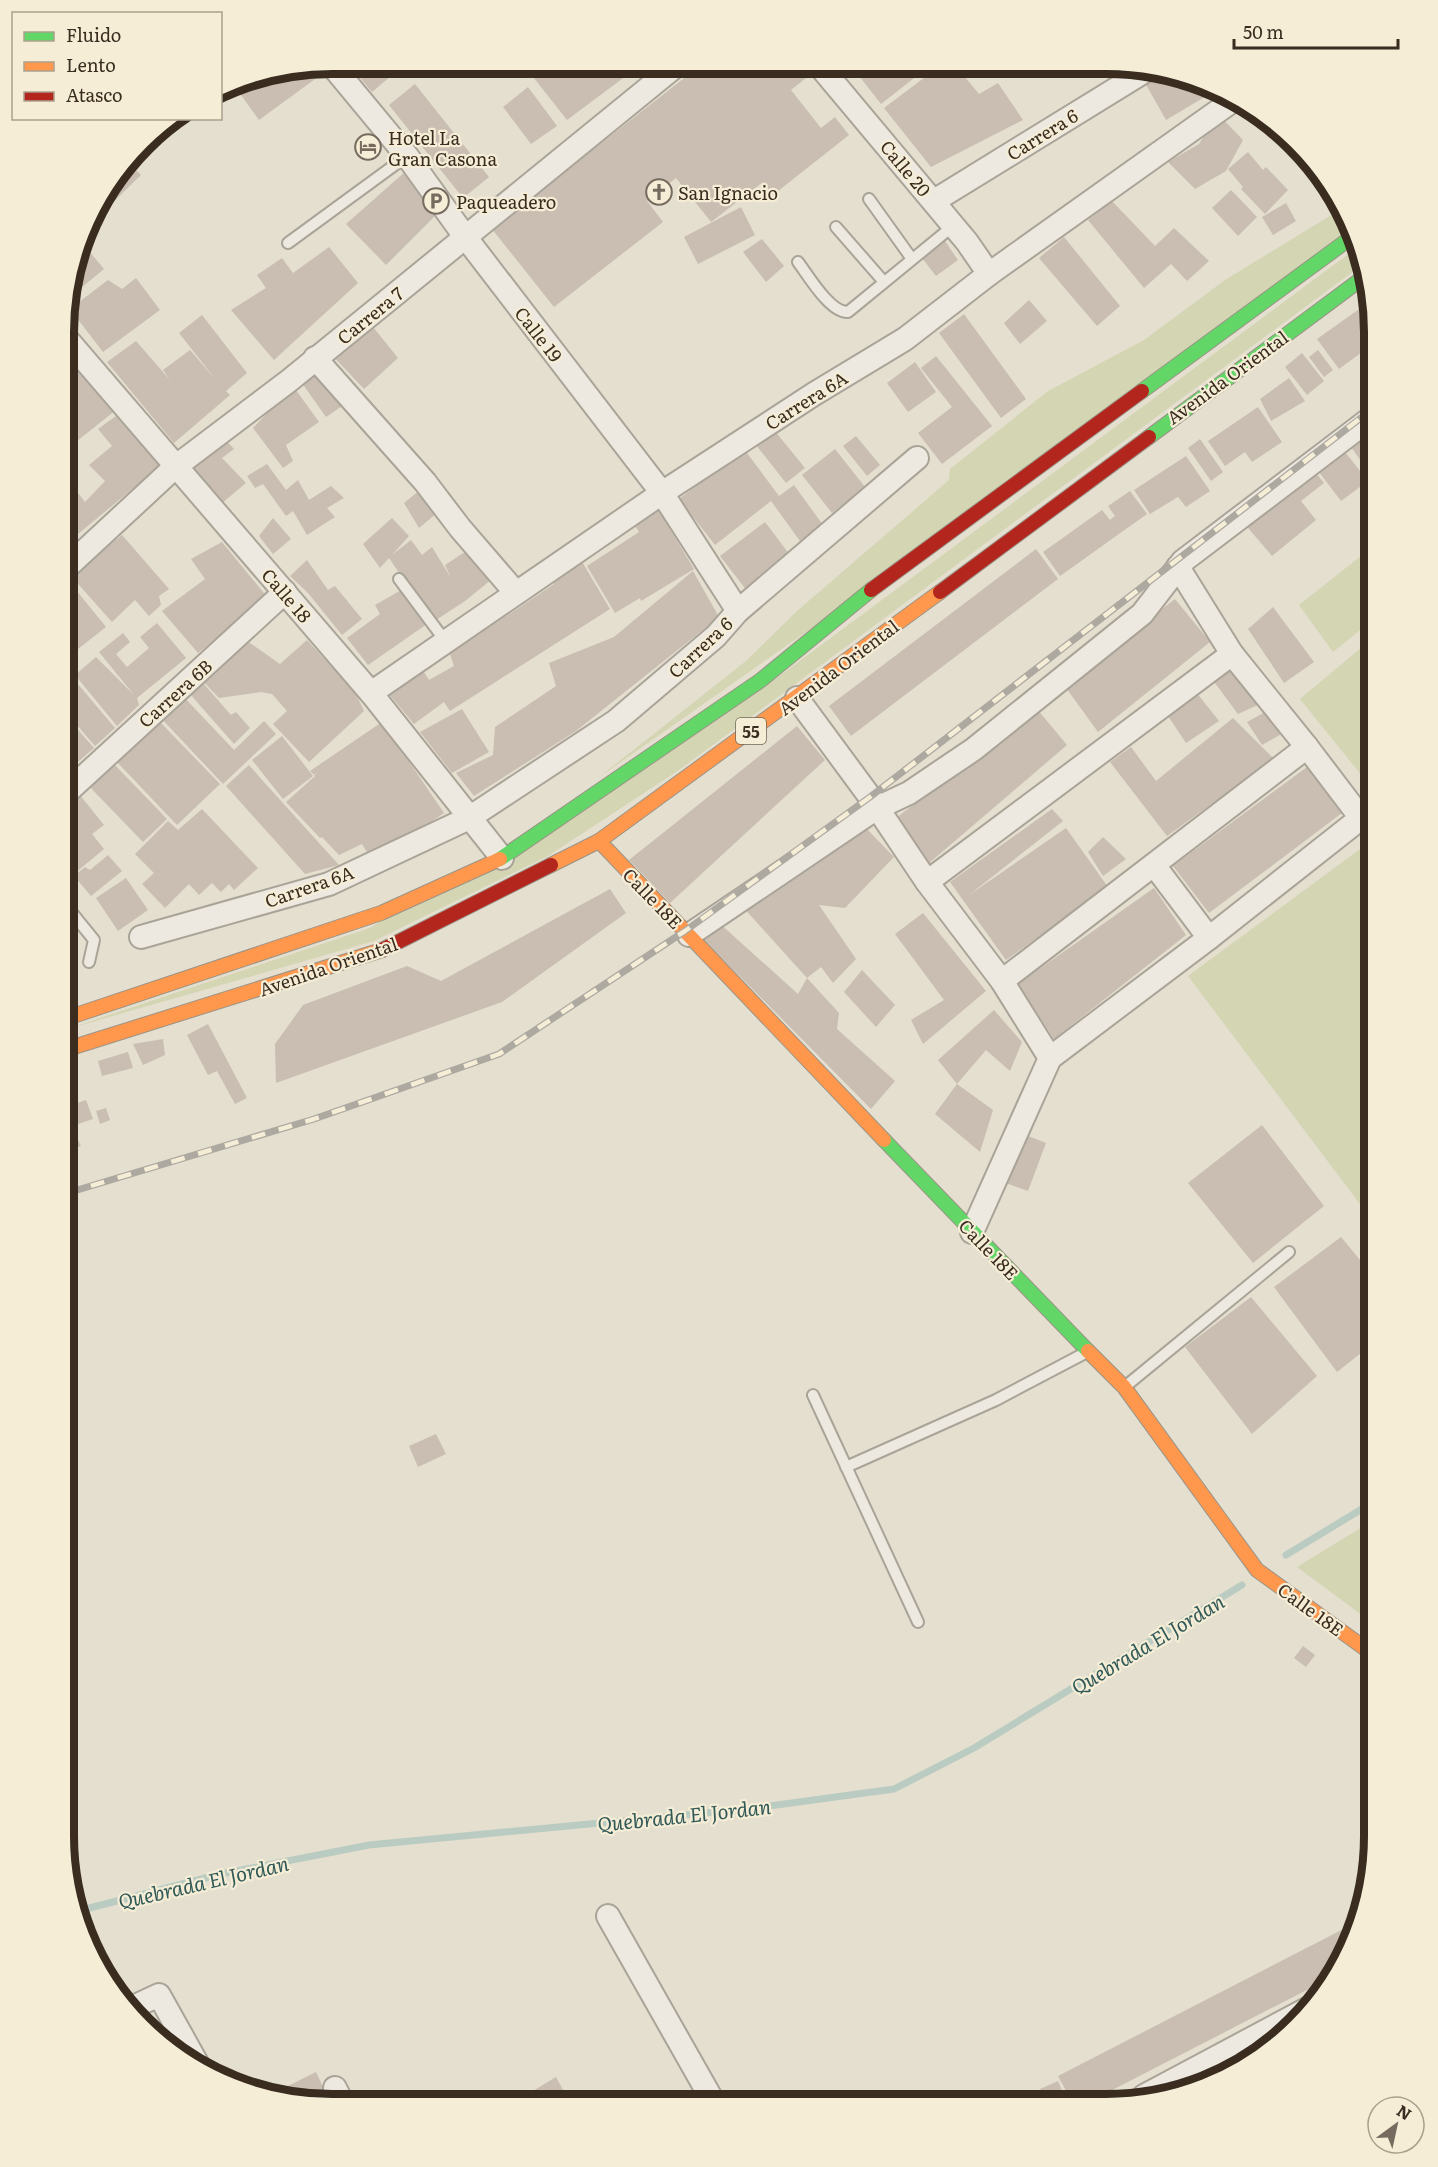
<svg xmlns="http://www.w3.org/2000/svg" width="1438" height="2167" viewBox="0 0 1438 2167" font-family="Literata,serif">
  <rect width="100%" height="100%" fill="#e5dfd0"/>
  <!-- green -->
  <g fill="#d3d5b3">
    <polygon points="1343,208 1354,228 843,606 598,778 746,661 797,611 949,480 950,469 1048,391 1144,340 1225,280"/>
    <polygon points="1358,247 1362,265 679,770 548,856 374,941 64,1030 370,928 774,680"/>
    <polygon points="1375,518 1375,541 1361,525"/>
    <polygon points="1366,552 1375,564 1375,618 1333,652 1299,605"/>
    <polygon points="1375,636 1375,792 1300,699"/>
    <polygon points="1375,838 1375,1224 1188,976"/>
    <polygon points="1375,1519 1374,1623 1374,1624 1297,1567"/>
  </g>
  <g fill="none" stroke-linecap="round" stroke-linejoin="round">
    <!-- stream -->
    <g stroke="#bacbc1" stroke-width="7">
      <polyline points="1286,1555 1375,1501"/>
      <polyline points="78,1911 221,1874 369,1845 747,1809 894,1789 974,1748 1242,1585"/>
    </g>
  </g>
  <!-- building -->
  <g fill="#c9beb1">
    <polygon points="348,63 390,63 397,71 372,92"/>
    <polygon points="423,63 438,63 429,71"/>
    <polygon points="523,64 642,64 567,120"/>
    <polygon points="702,64 812,64 816,70 791,90 821,128 835,117 849,135 773,195 763,182 711,222 676,178 647,201 663,222 554,307 492,229"/>
    <polygon points="866,65 925,65 927,68 881,104 856,72"/>
    <polygon points="941,65 955,65 979,94 998,83 1023,120 931,167 884,108"/>
    <polygon points="1101,65 1131,65 1115,74"/>
    <polygon points="315,66 322,74 259,120 233,84 245,77"/>
    <polygon points="1164,71 1209,83 1218,89 1166,120 1145,83"/>
    <polygon points="415,84 489,177 463,198 389,105"/>
    <polygon points="528,87 557,126 531,144 503,107"/>
    <polygon points="1218,114 1243,140 1226,171 1195,189 1168,162 1199,144"/>
    <polygon points="1263,114 1277,126 1272,130 1278,127 1299,147 1294,150 1272,130 1270,132 1262,123 1265,119"/>
    <polygon points="1248,152 1263,170 1266,167 1288,190 1265,214 1241,189 1243,187 1228,169"/>
    <polygon points="1303,152 1319,168 1331,189 1323,195 1298,155"/>
    <polygon points="128,162 141,175 97,218 93,214 99,198"/>
    <polygon points="406,171 440,211 386,265 346,224"/>
    <polygon points="1231,190 1257,217 1238,236 1212,208"/>
    <polygon points="1112,201 1155,246 1174,228 1209,261 1187,281 1171,264 1144,288 1088,220"/>
    <polygon points="1286,203 1296,221 1273,235 1262,217"/>
    <polygon points="741,207 755,235 698,264 684,237"/>
    <polygon points="1064,237 1120,306 1097,326 1039,258"/>
    <polygon points="762,239 784,266 766,282 743,252"/>
    <polygon points="945,241 958,260 936,276 922,258"/>
    <polygon points="83,244 104,269 65,301 65,296"/>
    <polygon points="329,247 358,283 274,360 231,310 266,288 257,275 282,258 293,273"/>
    <polygon points="136,278 160,310 103,352 70,309 108,280 122,289"/>
    <polygon points="1029,300 1047,321 1020,344 1004,323"/>
    <polygon points="1369,302 1375,332 1375,346 1373,344 1339,369 1317,339"/>
    <polygon points="964,314 1026,399 1001,418 939,333"/>
    <polygon points="202,315 247,373 226,391 230,395 174,443 107,362 136,341 170,380 163,370 190,350 216,380 179,333"/>
    <polygon points="369,322 398,358 364,389 331,354"/>
    <polygon points="65,348 116,410 77,441 65,427"/>
    <polygon points="1318,350 1333,370 1324,377 1309,357"/>
    <polygon points="1302,353 1324,381 1307,395 1285,367"/>
    <polygon points="936,356 992,426 942,464 918,433 952,407 921,368"/>
    <polygon points="915,362 936,392 908,412 887,383"/>
    <polygon points="318,368 348,402 326,417 302,383"/>
    <polygon points="1289,378 1305,401 1271,421 1260,399"/>
    <polygon points="293,386 319,422 286,445 293,461 283,468 253,428"/>
    <polygon points="1258,407 1282,442 1252,462 1245,452 1225,466 1208,441"/>
    <polygon points="116,416 160,466 78,534 65,517 65,476 85,502 105,481 89,465 112,446 98,429"/>
    <polygon points="1367,427 1375,438 1375,475 1372,477 1347,441"/>
    <polygon points="774,430 805,468 786,483 756,445"/>
    <polygon points="221,435 234,449 222,458 246,483 221,504 189,465"/>
    <polygon points="856,436 880,465 867,476 843,446"/>
    <polygon points="1200,439 1223,472 1211,481 1188,448"/>
    <polygon points="744,449 779,496 794,485 823,525 800,541 771,501 715,545 679,499"/>
    <polygon points="835,449 865,487 832,513 802,475"/>
    <polygon points="1345,452 1368,481 1341,501 1319,472"/>
    <polygon points="1186,456 1210,491 1186,507 1178,497 1150,514 1134,490"/>
    <polygon points="267,464 286,490 298,480 309,500 331,486 344,498 327,508 335,517 307,535 293,511 286,516 263,484 255,488 247,476"/>
    <polygon points="1312,468 1324,483 1301,501 1316,520 1272,556 1243,522"/>
    <polygon points="425,486 443,508 419,528 404,503"/>
    <polygon points="1130,491 1147,514 1060,576 1043,552 1102,510 1110,520 1115,516 1108,506"/>
    <polygon points="656,506 694,569 641,601 640,598 615,613 587,566 639,532 632,521"/>
    <polygon points="273,518 291,539 273,554 259,536"/>
    <polygon points="392,518 409,536 392,555 411,540 422,555 432,547 451,578 445,565 474,546 497,575 465,601 433,622 389,558 380,568 363,544"/>
    <polygon points="765,522 793,559 748,592 720,556"/>
    <polygon points="122,535 169,589 159,596 161,605 149,616 135,600 112,622 71,576"/>
    <polygon points="222,542 268,598 198,653 162,611 205,579 191,559"/>
    <polygon points="1036,549 1058,579 851,736 829,706"/>
    <polygon points="307,560 328,590 335,586 362,619 342,635 308,593 290,576"/>
    <polygon points="581,560 610,609 450,711 444,702 414,724 388,693 422,669 429,680 454,666 450,654 554,584 552,577"/>
    <polygon points="693,571 719,617 576,731 474,796 456,773 493,755 495,727 556,686 549,663 614,637"/>
    <polygon points="72,585 106,627 78,649 69,624 65,637 65,617 68,620 65,612 65,590"/>
    <polygon points="403,589 427,624 368,665 347,638 380,614 375,605"/>
    <polygon points="1175,599 1210,642 1098,732 1064,685"/>
    <polygon points="1273,607 1314,662 1284,683 1248,629"/>
    <polygon points="157,623 186,658 137,698 139,705 117,726 75,675 96,657 134,695 99,652 123,633 130,642 116,654 127,667 149,648 140,637"/>
    <polygon points="240,636 280,664 307,640 333,668 336,666 352,685 364,711 309,762 273,724 287,711 272,694 261,692 219,698 198,676"/>
    <polygon points="1233,667 1260,704 1238,714 1212,679"/>
    <polygon points="72,677 115,728 95,746 65,711 65,683"/>
    <polygon points="203,683 231,715 236,712 250,728 234,744 190,694"/>
    <polygon points="1196,692 1219,721 1186,743 1166,713"/>
    <polygon points="181,694 234,750 264,721 276,734 223,784 158,715"/>
    <polygon points="462,709 489,752 452,773 420,732"/>
    <polygon points="1037,709 1067,745 921,870 896,818"/>
    <polygon points="1265,712 1283,733 1262,745 1247,722"/>
    <polygon points="65,715 94,748 71,768 65,760"/>
    <polygon points="1233,718 1274,759 1167,836 1110,762 1131,747 1156,781"/>
    <polygon points="160,722 220,784 177,825 117,762"/>
    <polygon points="382,722 444,813 373,862 362,844 339,855 322,837 320,838 286,802 314,777 316,779 314,776 318,772 314,775 310,771"/>
    <polygon points="797,726 825,760 670,903 629,860"/>
    <polygon points="282,736 313,776 283,799 252,760"/>
    <polygon points="110,760 167,819 143,842 86,783"/>
    <polygon points="65,763 75,775 65,784"/>
    <polygon points="249,765 263,781 339,865 305,874 226,786"/>
    <polygon points="1307,767 1342,813 1209,913 1173,866"/>
    <polygon points="79,794 104,825 92,834 104,849 69,878 64,873 65,806"/>
    <polygon points="202,809 258,868 234,890 229,884 221,892 212,883 199,895 189,884 165,908 142,884 154,873 135,854 168,821 178,830"/>
    <polygon points="1052,809 1063,821 969,895 1066,828 1108,887 1006,960 950,882"/>
    <polygon points="862,824 894,857 845,908 819,905 856,959 833,983 821,967 807,978 839,1013 837,1029 895,1081 871,1109 700,936 718,922 798,994 807,978 741,905"/>
    <polygon points="1103,837 1126,859 1103,876 1088,852"/>
    <polygon points="108,855 122,871 91,896 74,876 85,867 90,870"/>
    <polygon points="126,878 148,910 118,931 96,898"/>
    <polygon points="1154,888 1186,935 1054,1039 1018,984"/>
    <polygon points="610,889 626,913 502,1002 276,1083 275,1044 303,1005 407,966 441,981"/>
    <polygon points="923,913 986,991 923,1044 911,1020 944,1000 895,934"/>
    <polygon points="862,970 895,1005 876,1027 844,992"/>
    <polygon points="994,1010 1022,1042 1010,1071 986,1050 957,1084 993,1110 980,1152 935,1114 957,1084 938,1060"/>
    <polygon points="208,1024 247,1098 235,1104 217,1071 208,1075 187,1035"/>
    <polygon points="163,1039 165,1055 143,1065 133,1044"/>
    <polygon points="128,1052 133,1068 102,1076 98,1061"/>
    <polygon points="86,1100 93,1119 72,1126 66,1107"/>
    <polygon points="106,1108 110,1120 100,1124 96,1111"/>
    <polygon points="1262,1125 1324,1206 1253,1263 1188,1183"/>
    <polygon points="71,1132 74,1139 64,1143 64,1135"/>
    <polygon points="1021,1133 1046,1143 1028,1191 1003,1182"/>
    <polygon points="78,1140 81,1146 72,1149 69,1143"/>
    <polygon points="1341,1237 1375,1278 1375,1342 1337,1372 1274,1287"/>
    <polygon points="1251,1297 1317,1376 1252,1434 1185,1347"/>
    <polygon points="436,1434 446,1454 418,1467 409,1446"/>
    <polygon points="1303,1646 1315,1655 1306,1667 1294,1658"/>
    <polygon points="1361,1920 1334,1976 1085,2104 1073,2104 1058,2076"/>
    <polygon points="316,2072 325,2091 307,2100 304,2093 290,2100 270,2095"/>
    <polygon points="556,2077 570,2103 539,2102 533,2091"/>
    <polygon points="1058,2081 1068,2104 1046,2104 1040,2089"/>
  </g>
  <g fill="none" stroke-linecap="round" stroke-linejoin="round">
    <!-- lane casing -->
    <g stroke="#aaa498" stroke-width="14">
      <g id="lane">
        <polyline points="869,199 912,259"/>
        <polyline points="836,227 884,282"/>
        <polyline points="288,243 407,156"/>
        <path d="M798,262C808,275 830,313 848,312L953,226"/>
        <polyline points="399,579 446,642"/>
        <polyline points="64,903 94,940 89,962"/>
        <polyline points="1127,1385 1289,1252"/>
        <polyline points="813,1395 918,1622"/>
        <polyline points="846,1467 996,1400 1087,1352"/>
      </g>
    </g>
    <!-- street casing -->
    <g stroke="#aaa498" stroke-width="26">
      <g id="street">
        <polyline points="330,63 407,156 466,238 662,493 738,611"/>
        <polyline points="818,64 967,242 989,274"/>
        <polyline points="934,201 1150,68"/>
        <polyline points="65,337 371,693 502,858"/>
        <polyline points="315,358 425,482 460,528 516,593"/>
        <polyline points="65,569 175,467 290,380 678,64"/>
        <polyline points="371,693 662,493 814,394 905,339 989,274 1235,99"/>
        <polyline points="797,698 870,797 927,882 1002,981 1050,1058"/>
        <polyline points="65,794 285,592"/>
        <polyline points="1154,865 1209,938"/>
        <polyline points="927,882 1232,654"/>
        <polyline points="689,935 877,808 909,793 974,749 1142,614 1183,561 1375,415"/>
        <polyline points="141,937 329,884 469,818 616,721 716,636 738,611 917,458"/>
        <polyline points="1002,981 1307,747"/>
        <polyline points="972,1232 1050,1058 1209,938 1361,818 1307,747 1232,654 1178,567"/>
        <polyline points="608,1916 714,2103"/>
        <polyline points="129,2009 159,1995 198,2065"/>
        <polyline points="335,2088 342,2102"/>
        <polyline points="1144,2096 1309,2008"/>
      </g>
    </g>
    <!-- fast casing -->
    <g stroke="#9a9488" stroke-width="16">
      <g id="fast">
        <polyline points="1142,391 1356,234"/>
        <polyline points="1149,437 1364,277"/>
        <polyline points="500,859 761,680 871,590"/>
        <polyline points="884,1140 1088,1351"/>
      </g>
    </g>
    <!-- slow casing -->
    <g stroke="#9a9488" stroke-width="16">
      <g id="slow">
        <polyline points="599,841 884,1140"/>
        <polyline points="551,865 599,841 940,592"/>
        <polyline points="64,1019 381,913 500,859"/>
        <polyline points="64,1050 382,950"/>
        <polyline points="1088,1351 1124,1387 1257,1570 1374,1655"/>
      </g>
    </g>
    <!-- jam casing -->
    <g stroke="#9a9488" stroke-width="16">
      <g id="jam">
        <polyline points="871,590 1142,391"/>
        <polyline points="940,592 1149,437"/>
        <polyline points="382,950 551,865"/>
      </g>
    </g>
    <!-- lane -->
    <use href="#lane" stroke="#ede9e1" stroke-width="10"/>
    <!-- street -->
    <use href="#street" stroke="#ede9e1" stroke-width="22"/>
    <!-- fast -->
    <use href="#fast" stroke="#63d668" stroke-width="14"/>
    <!-- slow -->
    <use href="#slow" stroke="#ff974d" stroke-width="14"/>
    <!-- jam -->
    <use href="#jam" stroke="#b3261e" stroke-width="14"/>
    <!-- rail casing -->
    <g stroke="#ada9a1" stroke-width="7">
      <polyline id="rail" points="64,1194 314,1119 499,1054 685,931 870,797 1375,407"/>
    </g>
    <!-- rail -->
    <use href="#rail" stroke="#f5edd6" stroke-width="4.5" stroke-dasharray="14" stroke-linecap="butt"/>
  </g>
  <!-- icons -->
  <defs>
    <g id="hotel-ring" transform="scale(1.35)"><circle r="9.5" fill="#f5edd6" stroke="#766b5e" stroke-width="1.5"/><path d="M-6-4.5h1.5V1H6V5H4.5V3h-9V5H-6ZM-4 0a1.8 1.8 0 1 1 3.6 0ZM.5 0V-2.5h3Q6-2.5 6 0Z" fill="#766b5e"/></g>
    <g id="church-ring" transform="scale(1.35)"><circle r="9.5" fill="#f5edd6" stroke="#766b5e" stroke-width="1.5"/><path d="M-1.2-6h2.4v3.5h3.3v2.4h-3.3V6h-2.4V-.1h-3.3v-2.4h3.3Z" fill="#766b5e"/></g>
    <g id="parking-ring" transform="scale(1.35)"><circle r="9.5" fill="#f5edd6" stroke="#766b5e" stroke-width="1.5"/><path d="M-3.5-5.5H1a3.5 3.5 0 0 1 0 7H-1V5.5H-3.5ZM-1-3.4V-.6H.8a1.4 1.4 0 0 0 0-2.8Z" fill="#766b5e"/></g>
  </defs>
  <g fill-rule="evenodd">
    <use href="#hotel-ring" x="368" y="147"/>
    <use href="#church-ring" x="659" y="192"/>
    <use href="#parking-ring" x="436" y="201"/>
  </g>
  <g text-anchor="middle" dominant-baseline="central" stroke-width="4.5" stroke-linejoin="round" paint-order="stroke">
    <!-- shield labels -->
    <rect fill="#f5edd6" stroke="#726757" stroke-width="1.5" x="736" y="718" width="30" height="26" rx="4.5"/>
    <g font-size="16" font-weight="bold" fill="#3a2d20">
      <text x="751" y="731">55</text>
    </g>
    <!-- street labels -->
    <g font-size="18" fill="#3a2d20" stroke="#f5edd6">
      <text transform="translate(1042 134) rotate(-32)">Carrera 6</text>
      <text transform="translate(906 168) rotate(50)">Calle 20</text>
      <text transform="translate(370 315) rotate(-39)">Carrera 7</text>
      <text transform="translate(539 334) rotate(52)">Calle 19</text>
      <text transform="translate(1227 377) rotate(-36)">Avenida Oriental</text>
      <text transform="translate(806 400) rotate(-32)">Carrera 6A</text>
      <text transform="translate(287 595) rotate(49)">Calle 18</text>
      <text transform="translate(700 647) rotate(-43)">Carrera 6</text>
      <text transform="translate(838 667) rotate(-37)">Avenida Oriental</text>
      <text transform="translate(175 693) rotate(-42)">Carrera 6B</text>
      <text transform="translate(309 886) rotate(-19)">Carrera 6A</text>
      <text transform="translate(653 898) rotate(46)">Calle 18E</text>
      <text transform="translate(328 966) rotate(-19)">Avenida Oriental</text>
      <text transform="translate(989 1249) rotate(46)">Calle 18E</text>
      <text transform="translate(1311 1609) rotate(36)">Calle 18E</text>
    </g>
    <!-- poi labels -->
    <g font-size="18" fill="#3a2d20" stroke="#f5edd6" text-anchor="start">
      <text x="388" y="137">Hotel La<tspan x="388" dy="21">Gran Casona</tspan></text>
      <text x="678" y="192">San Ignacio</text>
      <text x="456" y="201">Paqueadero</text>
    </g>
    <!-- water labels -->
    <g font-size="20" font-style="italic" fill="#305957" stroke="#f5edd6">
      <text transform="translate(1147 1643) rotate(-31)">Quebrada El Jordan</text>
      <text transform="translate(684 1814) rotate(-6)">Quebrada El Jordan</text>
      <text transform="translate(203 1881) rotate(-13)">Quebrada El Jordan</text>
    </g>
  </g>
  <!-- crop -->
  <path d="M0 0H1438V2167H0ZM332 74H1106A258 258 0 0 1 1364 332V1836A258 258 0 0 1 1106 2094H332A258 258 0 0 1 74 1836V332A258 258 0 0 1 332 74Z" fill="#f5edd6" fill-rule="evenodd"/>
  <path fill="none" stroke="#3a2d20" stroke-width="8" d="M332 74H1106A258 258 0 0 1 1364 332V1836A258 258 0 0 1 1106 2094H332A258 258 0 0 1 74 1836V332A258 258 0 0 1 332 74Z"/>
  <!-- legend -->
  <rect x="12" y="12" width="210" height="108" fill="#f5edd6" stroke="#aaa08d" stroke-width="1.5"/>
  <rect x="24" y="32" width="30" height="9" fill="#63d668" stroke="#aaa08d" stroke-width="1.5"/>
  <text x="66" y="42" font-size="18" fill="#3a2d20">Fluido</text>
  <rect x="24" y="62" width="30" height="9" fill="#ff974d" stroke="#aaa08d" stroke-width="1.5"/>
  <text x="66" y="72" font-size="18" fill="#3a2d20">Lento</text>
  <rect x="24" y="92" width="30" height="9" fill="#b3261e" stroke="#aaa08d" stroke-width="1.5"/>
  <text x="66" y="102" font-size="18" fill="#3a2d20">Atasco</text>
  <!-- north arrow -->
  <g transform="translate(1396 2125) rotate(33)"><circle r="28" fill="#f5edd6" stroke="#aaa08d" stroke-width="1.5"/>
  <path d="M0-4.5L10 22L0 15L-10 22Z" fill="#766b5e"/>
  <text y="-9" font-size="16" font-weight="bold" text-anchor="middle" fill="#3a2d20">N</text>
  </g>
  <!-- scale -->
  <path d="M1234 39v9h164v-9" fill="none" stroke="#3a2d20" stroke-width="3"/>
  <text x="1243" y="39" font-size="18" fill="#3a2d20" stroke="#f5edd6" stroke-width="4.5" paint-order="stroke">50 m</text>
</svg>
